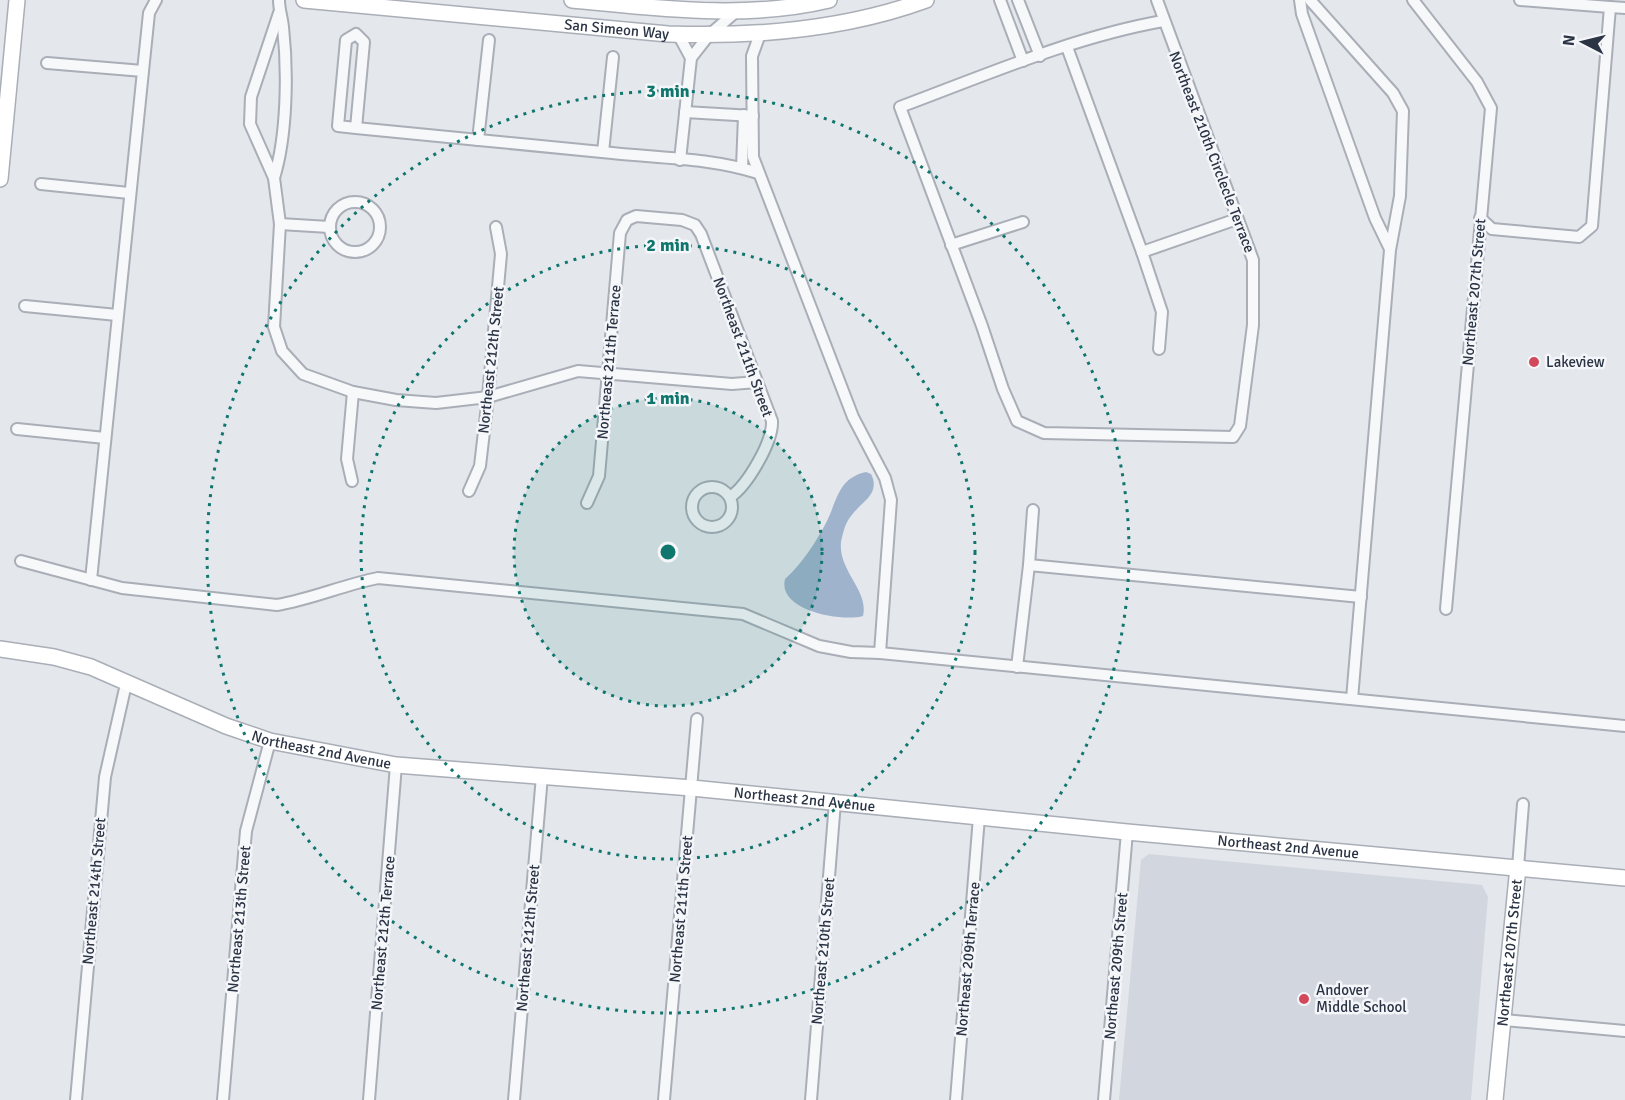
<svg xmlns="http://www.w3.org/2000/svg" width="1625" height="1100" viewBox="0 0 1625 1100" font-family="Signika,sans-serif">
  <rect width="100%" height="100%" fill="#e4e7ec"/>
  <!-- built -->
  <polygon fill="#d2d6de" points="1149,854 1482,885 1488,897 1471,1100 1119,1100 1141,860"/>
  <!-- water -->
  <path fill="#9fb4cc" d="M866,472L871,474C881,494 862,501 851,516C845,523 843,533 841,542C838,571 869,590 863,616C842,622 777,611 785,579C802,564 816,542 827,521C837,501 838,478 866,472Z"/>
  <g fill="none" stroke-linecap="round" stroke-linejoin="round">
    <!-- street casing -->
    <g stroke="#a9aeb7" stroke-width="14">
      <g id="street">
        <polyline points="1000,0 1023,61"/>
        <polyline points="1018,0 1040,56"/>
        <path d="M1157,0L1253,260V325L1240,426L1233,437L1044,433L1017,421L1003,389L982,326L900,107C986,75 1073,37 1163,21"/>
        <polyline points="1300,0 1302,14 1375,218 1390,249"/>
        <polyline points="1310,0 1393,93 1403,111 1400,196 1390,250 1352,699"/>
        <polyline points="1413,0 1477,82 1491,108 1446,609"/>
        <polyline points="1610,7 1625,8"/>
        <polyline points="279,13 251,97 250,124 274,178 280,224 274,327 282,351 303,374 353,392 396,400 436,403 488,397 578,371 732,384 757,382"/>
        <polyline points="678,34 691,58"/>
        <polyline points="760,34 752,56 753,157 853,417 885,478 891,500 880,653 1625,726"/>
        <polyline points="1067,47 1142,252 1162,312 1159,349"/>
        <polyline points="47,63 143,71 91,580"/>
        <polyline points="143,71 149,13 156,0"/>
        <polyline points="685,112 753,116"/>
        <path d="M356,128L364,42L356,34L346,40L338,126L356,128C441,136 527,145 612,153C660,158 712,158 758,173"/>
        <polyline points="478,140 489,40"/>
        <polyline points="603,152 613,57"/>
        <polyline points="680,160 691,58 709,35 738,10"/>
        <polyline points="742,168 744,115"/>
        <path d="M274,178C287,136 288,72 283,27C282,17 279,10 279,0"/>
        <polyline points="41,184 129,193"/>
        <circle cx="355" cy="227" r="25"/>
        <polyline points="1480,218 1492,229 1579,237 1592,226 1610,7 1520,0"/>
        <polyline points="280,224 329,227"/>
        <polyline points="951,245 1023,222"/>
        <polyline points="1142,252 1237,219"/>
        <polyline points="25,306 117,315"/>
        <polyline points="17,429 105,438"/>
        <polyline points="352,481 347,459 353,392"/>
        <circle cx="712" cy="507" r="20"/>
        <polyline points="469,491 480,466 488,397 501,254 496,227"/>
        <path d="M587,503L599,476L620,233L627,220L636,216L682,220L695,225L701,234L772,421C773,442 747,486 730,497"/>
        <path d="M21,561L122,588L277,605C312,599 343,585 378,578L743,614L819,646L851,652L880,653"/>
        <polyline points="1029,565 1033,510"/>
        <polyline points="1017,667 1029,565 1361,597"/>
        <polyline points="1518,867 1523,804"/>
        <polyline points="1504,1020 1625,1031"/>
        <polyline points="76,1100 105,777 126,684"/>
        <polyline points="223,1100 246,831 270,741"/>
        <polyline points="369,1100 396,765"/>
        <polyline points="514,1100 542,776"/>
        <polyline points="664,1100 697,719"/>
        <polyline points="811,1100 835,802"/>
        <polyline points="956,1100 979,817"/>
        <polyline points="1104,1100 1127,832"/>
      </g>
    </g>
    <!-- secondary casing -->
    <g stroke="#a9aeb7" stroke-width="18">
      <g id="secondary">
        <path id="s1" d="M304,0L668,34C755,37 844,30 926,0"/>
        <path d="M572,0C657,8 745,20 829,0"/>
        <polyline points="0,179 17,0"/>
        <path id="s2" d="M0,649L54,657L91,667L226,726L270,741L396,765L692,788L1127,832L1625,878"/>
        <path id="s3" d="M1495,1100L1518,867"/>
      </g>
    </g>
    <!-- street -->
    <use href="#street" stroke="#f7f8fa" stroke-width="10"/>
    <!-- secondary -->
    <use href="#secondary" stroke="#fff" stroke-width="15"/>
  </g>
  <!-- distance rings -->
  <circle cx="668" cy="552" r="154" fill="#0f766e" fill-opacity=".12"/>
  <g fill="none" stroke="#0f766e" stroke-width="3" stroke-dasharray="3 6">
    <circle cx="668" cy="552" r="154"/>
    <circle cx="668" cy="552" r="307"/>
    <circle cx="668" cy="552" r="461"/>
  </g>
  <!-- markers -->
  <g fill="#d1495b" stroke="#f4f6f9" stroke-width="2">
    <circle cx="1534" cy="362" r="6"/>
    <circle cx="1304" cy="999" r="6"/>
  </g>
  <g text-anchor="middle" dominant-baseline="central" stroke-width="5" stroke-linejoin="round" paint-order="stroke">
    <!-- street labels -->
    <g font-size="15" fill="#2b3445" stroke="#f4f6f9">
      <text stroke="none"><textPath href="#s1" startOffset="314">San Simeon Way</textPath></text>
      <text transform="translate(1212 152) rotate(69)">Northeast 210th Circlecle Terrace</text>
      <text transform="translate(1474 292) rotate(-85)">Northeast 207th Street</text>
      <text transform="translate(743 347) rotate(70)">Northeast 211th Street</text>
      <text transform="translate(491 360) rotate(-84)">Northeast 212th Street</text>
      <text transform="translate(609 362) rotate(-85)">Northeast 211th Terrace</text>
      <text stroke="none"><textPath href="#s2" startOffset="339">Northeast 2nd Avenue</textPath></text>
      <text stroke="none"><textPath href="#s2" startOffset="825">Northeast 2nd Avenue</textPath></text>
      <text stroke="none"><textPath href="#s2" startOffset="1311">Northeast 2nd Avenue</textPath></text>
      <text transform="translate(94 891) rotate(-85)">Northeast 214th Street</text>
      <text transform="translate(681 909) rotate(-85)">Northeast 211th Street</text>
      <text transform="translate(239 919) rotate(-85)">Northeast 213th Street</text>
      <text transform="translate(383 933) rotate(-85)">Northeast 212th Terrace</text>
      <text transform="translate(528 938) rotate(-85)">Northeast 212th Street</text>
      <text transform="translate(823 951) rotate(-85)">Northeast 210th Street</text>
      <text stroke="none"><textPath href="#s3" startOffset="148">Northeast 207th Street</textPath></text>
      <text transform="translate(968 959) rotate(-85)">Northeast 209th Terrace</text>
      <text transform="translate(1116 966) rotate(-85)">Northeast 209th Street</text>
    </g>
    <!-- poi labels -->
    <g font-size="15" fill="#2b3445" stroke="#f4f6f9" text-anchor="start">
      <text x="1546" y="362">Lakeview</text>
      <text x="1316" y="990">Andover<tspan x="1316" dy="17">Middle School</tspan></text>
    </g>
  </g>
  <circle cx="668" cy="552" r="9" fill="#0f766e" stroke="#f4f6f9" stroke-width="3"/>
  <g font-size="18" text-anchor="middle" font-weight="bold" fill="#0f766e" stroke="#f4f6f9" stroke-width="5" stroke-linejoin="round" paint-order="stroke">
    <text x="668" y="97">3 min</text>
    <text x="668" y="251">2 min</text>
    <text x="668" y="404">1 min</text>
  </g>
  <!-- north arrow -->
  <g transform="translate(1583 42) rotate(277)" stroke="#f4f6f9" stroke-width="4.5" paint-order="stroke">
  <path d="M0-4.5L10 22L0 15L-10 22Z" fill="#2b3445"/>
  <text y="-9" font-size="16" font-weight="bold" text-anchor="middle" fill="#2b3445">N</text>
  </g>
</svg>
